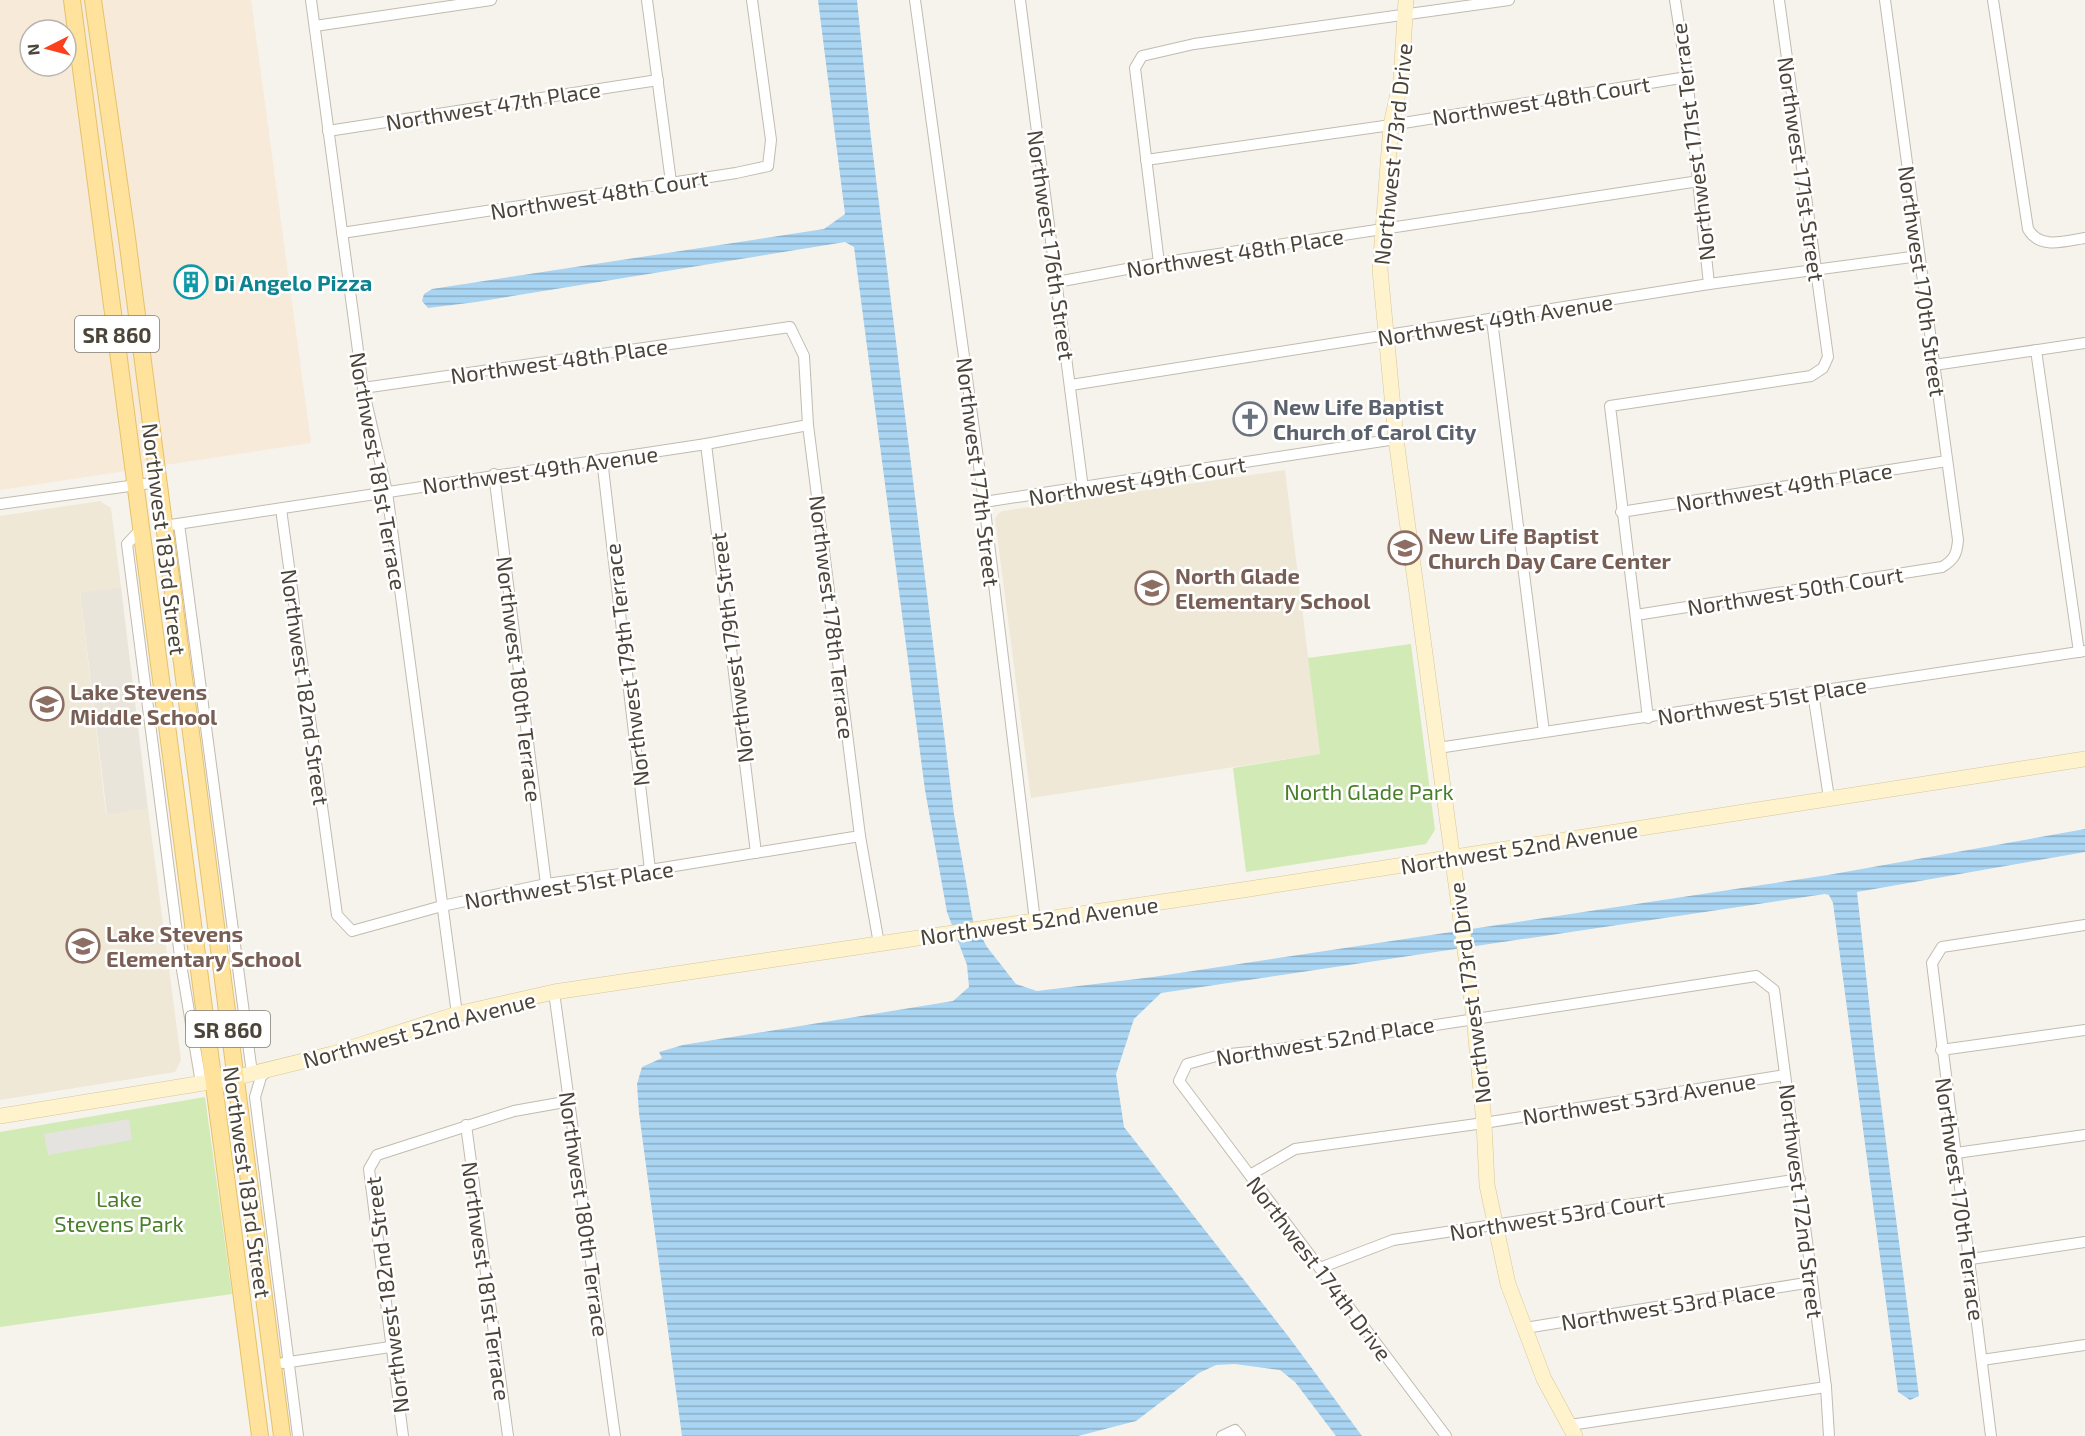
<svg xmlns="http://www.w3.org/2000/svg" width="2085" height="1436" viewBox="0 0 2085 1436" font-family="'Exo 2',sans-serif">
  <defs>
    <pattern id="water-rules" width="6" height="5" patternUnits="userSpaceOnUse" patternTransform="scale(1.5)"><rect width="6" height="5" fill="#a9d4f2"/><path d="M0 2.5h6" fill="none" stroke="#8caec5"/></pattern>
  </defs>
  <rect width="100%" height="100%" fill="#f6f3ec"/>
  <!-- residential -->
  <polygon fill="#eae5da" points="121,587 148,809 107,815 80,592"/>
  <!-- commercial -->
  <path fill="#f7ead8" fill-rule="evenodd" d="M0,0H251L311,443L0,490ZM30,30H66V66H30Z"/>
  <!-- education -->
  <g fill="#efe8d6">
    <polygon points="1285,470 1320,754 1031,798 995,519 998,514 1002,511"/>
    <polygon points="100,501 111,508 121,587 80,593 106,814 148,809 181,1060 175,1072 0,1100 0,516"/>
  </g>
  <!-- green -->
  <g fill="#d2eab5">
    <polygon points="1411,644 1435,830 1426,844 1246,872 1233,768 1320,754 1308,658"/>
    <polygon points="205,1097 232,1294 0,1327 0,1132"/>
  </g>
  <!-- parking -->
  <polygon fill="#e5e3e0" points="129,1119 132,1140 48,1155 44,1134"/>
  <!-- water -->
  <polygon fill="url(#water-rules)" points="818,0 857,0 871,138 954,814 973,921 987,947 1016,984 1037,991 1153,977 1828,875 2085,829 2085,852 1857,892 1875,1057 1919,1396 1910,1400 1898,1392 1833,903 1829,895 1825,894 1161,993 1134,1019 1116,1074 1124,1127 1288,1336 1362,1436 1336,1436 1295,1382 1280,1370 1235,1364 1216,1365 1199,1373 1136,1421 1078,1436 682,1436 639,1113 637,1084 642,1067 662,1058 659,1052 683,1045 953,1001 969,987 967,965 947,912 925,790 854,247 845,242 476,302 428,308 422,301 424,294 432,289 824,229 845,214"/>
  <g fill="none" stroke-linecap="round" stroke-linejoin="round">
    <!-- street casing -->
    <g stroke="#c2bbae" stroke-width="12">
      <g id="street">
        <polyline points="311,0 363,388 387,492 457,1014"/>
        <polyline points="647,0 671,182"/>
        <polyline points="915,0 984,502 1035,921"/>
        <polyline points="1020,0 1083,489"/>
        <polyline points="1675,0 1687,77 1709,284"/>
        <path d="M1993,0L2028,229C2040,250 2065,241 2085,238"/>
        <polyline points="315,26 491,0"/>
        <polyline points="328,131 658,80"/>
        <polyline points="1146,160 1391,125 1687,77"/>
        <polyline points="342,233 736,173 768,166 771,140 752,0"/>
        <polyline points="1159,263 1135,68 1142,56 1194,44 1509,0"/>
        <polyline points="1057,282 1159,263 1699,181"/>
        <polyline points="1492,320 1544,732"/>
        <polyline points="2036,350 2079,652"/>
        <polyline points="1934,365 2085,343"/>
        <polyline points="1071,385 1709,284 1919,256"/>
        <polyline points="363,388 790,327 804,356 808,425 860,836 879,944"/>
        <polyline points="706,444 756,853"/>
        <polyline points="602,459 650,870"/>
        <polyline points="494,474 546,884"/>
        <polyline points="984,502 1396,439"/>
        <polyline points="0,504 158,482"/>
        <polyline points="281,509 337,915 352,931 442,906 546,884 650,870 860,836"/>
        <polyline points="1621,512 1947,461"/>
        <polyline points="179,524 252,1073"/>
        <polyline points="164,526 706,444 808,425"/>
        <polyline points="142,528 127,544 181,964 201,1083"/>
        <path d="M1636,615L1942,567C1954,560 1957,554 1958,540L1885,0"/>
        <polyline points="1813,693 1829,798"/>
        <polyline points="1648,718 1610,406 1811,376 1823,368 1828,357 1779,0"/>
        <polyline points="1438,748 2085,651"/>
        <polyline points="554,992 615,1436"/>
        <polyline points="1941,1050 2085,1030"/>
        <polyline points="269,1069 261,1077 255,1097 298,1436"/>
        <polyline points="466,1125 508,1436"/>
        <polyline points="1956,1153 2085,1135"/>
        <polyline points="1250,1175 1295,1149 1484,1123 1785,1075"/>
        <polyline points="1971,1259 2085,1242"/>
        <polyline points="1320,1268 1393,1240 1800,1179"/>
        <polyline points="1525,1328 1812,1282"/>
        <polyline points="1982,1360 2085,1345"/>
        <polyline points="283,1363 390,1347"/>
        <polyline points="1570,1425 1826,1387"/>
        <polyline points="403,1436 369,1169 377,1155 514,1111 570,1101"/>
        <polyline points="1222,1436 1235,1430 1240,1436"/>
        <polyline points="1446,1436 1179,1081 1187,1064 1220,1055 1279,1049 1756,976 1774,990 1826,1387 1829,1436"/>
        <polyline points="1991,1436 1932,963 1942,947 2085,925"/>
      </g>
    </g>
    <!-- secondary casing -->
    <g stroke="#d6c79b" stroke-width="16">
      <g id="secondary">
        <polyline points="1406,0 1401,80 1391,125 1380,270 1396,439 1474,1017 1484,1123 1487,1185 1508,1284 1544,1379 1575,1436"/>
        <polyline points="0,1116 234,1078 332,1054 457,1014 554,992 1249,889 2085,759"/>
      </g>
    </g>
    <!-- primary casing -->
    <g stroke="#e6c16a" stroke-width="18">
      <g id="primary">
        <polyline points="72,0 260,1436"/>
        <polyline points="93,0 127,238 282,1436"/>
      </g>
    </g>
    <!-- street -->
    <use href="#street" stroke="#fff" stroke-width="10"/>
    <!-- secondary -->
    <use href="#secondary" stroke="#fff3cd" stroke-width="15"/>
    <!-- primary -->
    <use href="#primary" stroke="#ffe39c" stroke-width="16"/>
  </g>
  <!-- icons -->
  <defs>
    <g id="building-ring" transform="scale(1.725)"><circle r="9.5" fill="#fff" stroke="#0f9aa8" stroke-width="1.5"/><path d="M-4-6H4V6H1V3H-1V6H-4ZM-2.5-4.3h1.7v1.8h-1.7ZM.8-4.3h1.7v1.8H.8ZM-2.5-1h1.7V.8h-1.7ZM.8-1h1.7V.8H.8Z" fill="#0f9aa8"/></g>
    <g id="church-ring" transform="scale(1.725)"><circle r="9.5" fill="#fff" stroke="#6b7280" stroke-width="1.5"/><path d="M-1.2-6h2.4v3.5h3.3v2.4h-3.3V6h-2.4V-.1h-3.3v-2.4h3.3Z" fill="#6b7280"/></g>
    <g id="school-ring" transform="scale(1.725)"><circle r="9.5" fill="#fff" stroke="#8d6e63" stroke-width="1.5"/><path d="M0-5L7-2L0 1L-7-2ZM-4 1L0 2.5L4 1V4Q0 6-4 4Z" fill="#8d6e63"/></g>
  </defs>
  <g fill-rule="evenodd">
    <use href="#building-ring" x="191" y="282"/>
    <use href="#church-ring" x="1250" y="419"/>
    <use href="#school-ring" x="1405" y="548"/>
    <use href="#school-ring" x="1152" y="588"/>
    <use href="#school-ring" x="47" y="704"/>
    <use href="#school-ring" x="83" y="946"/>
  </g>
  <g text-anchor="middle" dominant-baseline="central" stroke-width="5" stroke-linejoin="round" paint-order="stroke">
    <!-- shield labels -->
    <g fill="#fff" stroke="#817c74" stroke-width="1.5">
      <rect x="75" y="316" width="84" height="36" rx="4.5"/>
      <rect x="186" y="1011" width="84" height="36" rx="4.5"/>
    </g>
    <g font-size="21" font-weight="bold" fill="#4b4439">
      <text x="117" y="334">SR 860</text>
      <text x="228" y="1029">SR 860</text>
    </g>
    <!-- street labels -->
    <g font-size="22" fill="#4b4439" stroke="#fff">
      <text transform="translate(1541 100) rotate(-9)">Northwest 48th Court</text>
      <text transform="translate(493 105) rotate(-9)">Northwest 47th Place</text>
      <text transform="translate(1692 142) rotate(-97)">Northwest 171st Terrace</text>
      <text transform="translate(1392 154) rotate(-84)">Northwest 173rd Drive</text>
      <text transform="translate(1802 169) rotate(82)">Northwest 171st Street</text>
      <text transform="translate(599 194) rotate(-9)">Northwest 48th Court</text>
      <text transform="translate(1052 245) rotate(82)">Northwest 176th Street</text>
      <text transform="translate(1235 252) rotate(-9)">Northwest 48th Place</text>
      <text transform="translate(1923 281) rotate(82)">Northwest 170th Street</text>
      <text transform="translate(1495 319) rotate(-9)">Northwest 49th Avenue</text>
      <text transform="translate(559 360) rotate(-8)">Northwest 48th Place</text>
      <text transform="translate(540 469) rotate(-8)">Northwest 49th Avenue</text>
      <text transform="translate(379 471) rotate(80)">Northwest 181st Terrace</text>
      <text transform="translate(979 472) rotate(83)">Northwest 177th Street</text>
      <text transform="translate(1137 480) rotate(-9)">Northwest 49th Court</text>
      <text transform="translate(1784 486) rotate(-9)">Northwest 49th Place</text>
      <text transform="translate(165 539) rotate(83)">Northwest 183rd Street</text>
      <text transform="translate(1795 590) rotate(-9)">Northwest 50th Court</text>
      <text transform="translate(833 617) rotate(83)">Northwest 178th Terrace</text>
      <text transform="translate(731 648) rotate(-97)">Northwest 179th Street</text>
      <text transform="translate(626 665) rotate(-97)">Northwest 179th Terrace</text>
      <text transform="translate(520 679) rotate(83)">Northwest 180th Terrace</text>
      <text transform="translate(306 687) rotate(82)">Northwest 182nd Street</text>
      <text transform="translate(1762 700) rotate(-9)">Northwest 51st Place</text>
      <text transform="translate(1519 847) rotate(-9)">Northwest 52nd Avenue</text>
      <text transform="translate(569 884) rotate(-9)">Northwest 51st Place</text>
      <text transform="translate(1039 920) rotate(-8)">Northwest 52nd Avenue</text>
      <text transform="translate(1469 993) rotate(-97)">Northwest 173rd Drive</text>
      <text transform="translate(419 1029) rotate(-15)">Northwest 52nd Avenue</text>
      <text transform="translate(1325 1040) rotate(-9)">Northwest 52nd Place</text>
      <text transform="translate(1639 1098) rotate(-9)">Northwest 53rd Avenue</text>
      <text transform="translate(248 1182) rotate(82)">Northwest 183rd Street</text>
      <text transform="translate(1961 1199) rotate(82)">Northwest 170th Terrace</text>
      <text transform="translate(1802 1201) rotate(83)">Northwest 172nd Street</text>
      <text transform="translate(585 1214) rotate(82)">Northwest 180th Terrace</text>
      <text transform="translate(1557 1215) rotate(-9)">Northwest 53rd Court</text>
      <text transform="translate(1320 1268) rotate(53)">Northwest 174th Drive</text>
      <text transform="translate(487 1281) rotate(82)">Northwest 181st Terrace</text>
      <text transform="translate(386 1295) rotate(-97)">Northwest 182nd Street</text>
      <text transform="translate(1668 1305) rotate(-9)">Northwest 53rd Place</text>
    </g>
    <!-- culture labels -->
    <g font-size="22" font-weight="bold" fill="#0d838f" stroke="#fff" text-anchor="start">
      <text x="214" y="282">Di Angelo Pizza</text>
    </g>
    <!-- worship labels -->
    <g font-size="22" font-weight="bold" fill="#5b616d" stroke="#fff" text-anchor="start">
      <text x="1273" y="406">New Life Baptist<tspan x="1273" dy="25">Church of Carol City</tspan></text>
    </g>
    <!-- education labels -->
    <g font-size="22" font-weight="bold" fill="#785e54" stroke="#fff" text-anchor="start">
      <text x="1428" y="535">New Life Baptist<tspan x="1428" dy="25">Church Day Care Center</tspan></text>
      <text x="1175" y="575">North Glade<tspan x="1175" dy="25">Elementary School</tspan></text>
      <text x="70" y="691">Lake Stevens<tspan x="70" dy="25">Middle School</tspan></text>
      <text x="106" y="933">Lake Stevens<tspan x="106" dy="25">Elementary School</tspan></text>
    </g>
    <!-- park labels -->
    <g font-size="22" fill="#4a7f2a" stroke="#fff">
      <text x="1369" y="791">North Glade Park</text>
      <text x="119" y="1198">Lake<tspan x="119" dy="25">Stevens Park</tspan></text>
    </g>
  </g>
  <!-- north arrow -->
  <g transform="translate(48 48) rotate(264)"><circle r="28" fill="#ffffff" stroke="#b7b4b0" stroke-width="1.5"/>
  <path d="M0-4.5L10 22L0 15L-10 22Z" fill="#fc3f1d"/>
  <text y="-9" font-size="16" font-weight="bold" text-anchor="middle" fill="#4b4439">N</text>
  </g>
</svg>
